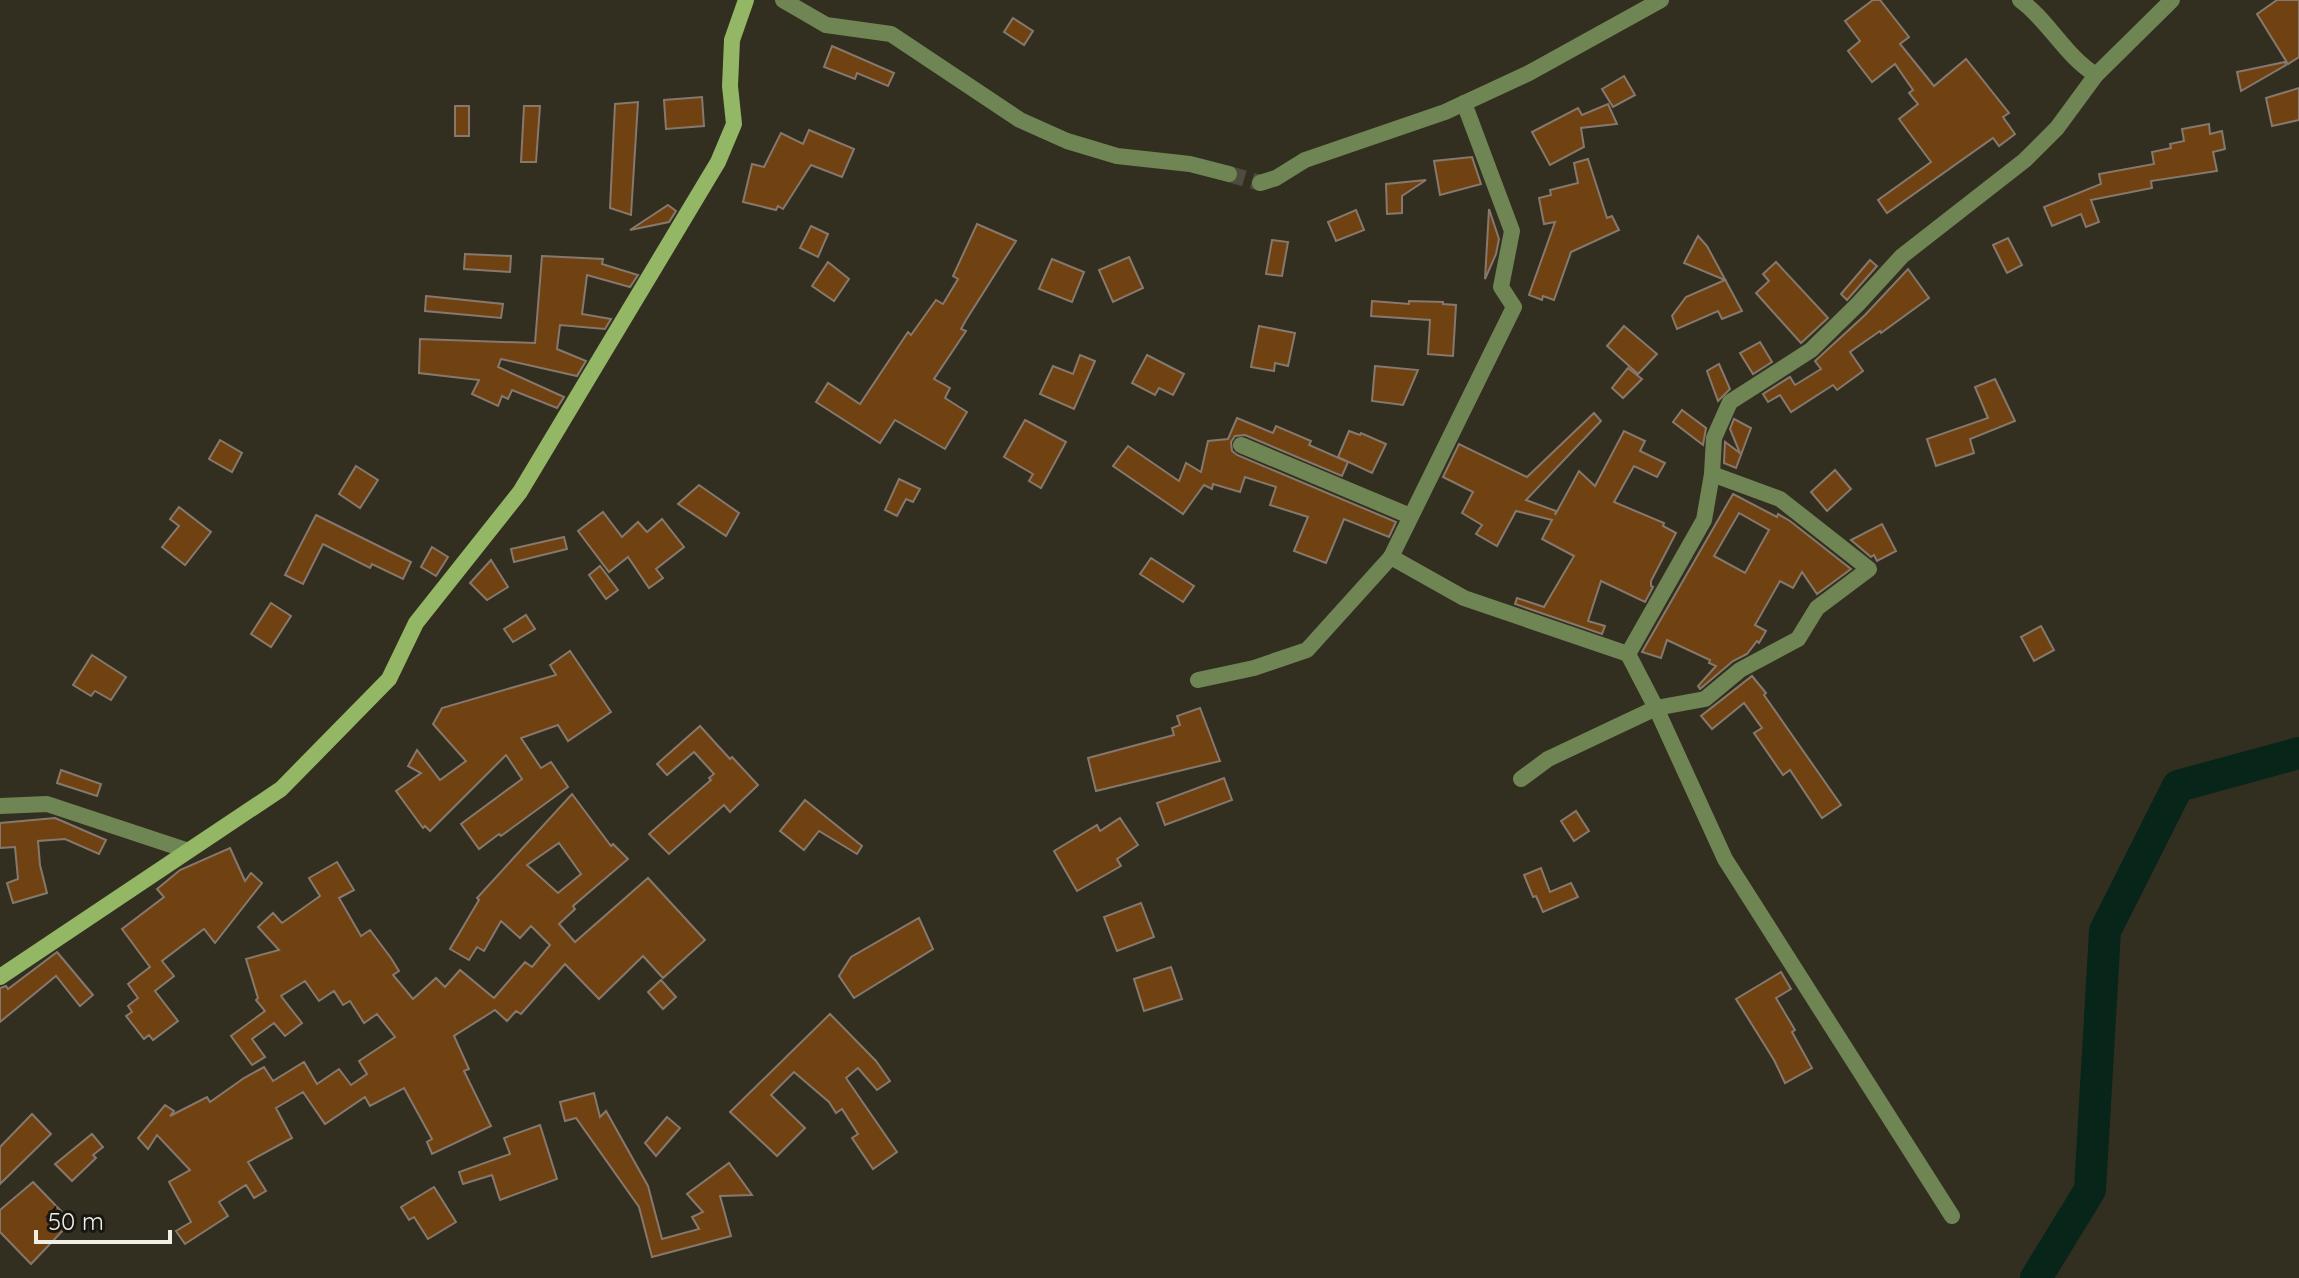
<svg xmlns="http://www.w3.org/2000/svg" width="2299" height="1278" viewBox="0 0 2299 1278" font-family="Quicksand,sans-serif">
  <rect width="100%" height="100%" fill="#322f21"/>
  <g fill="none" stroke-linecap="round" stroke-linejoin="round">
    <!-- river -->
    <polyline stroke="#072619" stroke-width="32" points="2036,1278 2090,1190 2105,931 2178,786 2299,753"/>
  </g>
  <!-- building -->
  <g fill="#714211" stroke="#86786d" stroke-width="2" fill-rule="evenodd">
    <polygon points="1873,0 1880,0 1909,37 1900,44 1934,86 1966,59 2009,113 2003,117 2015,134 1999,146 1993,138 1887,213 1878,200 1931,162 1899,119 1918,104 1909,93 1913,90 1895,64 1872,82 1848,51 1860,41 1845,21"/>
    <polygon points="2277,0 2299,0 2299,57 2288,64 2257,14"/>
    <polygon points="1013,18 1033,31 1024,45 1004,32"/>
    <polygon points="832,46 894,73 888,86 857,73 855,79 824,67"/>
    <polygon points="2285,62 2286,65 2241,91 2237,72"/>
    <polygon points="1624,76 1635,95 1613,107 1602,89"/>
    <polygon points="2299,88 2299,120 2272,126 2266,98"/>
    <polygon points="702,97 704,126 666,129 664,100"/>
    <polygon points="638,102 631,215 610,208 615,104"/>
    <polygon points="1608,104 1617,124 1581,128 1584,147 1550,165 1532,132 1578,108 1582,115"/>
    <rect x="455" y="106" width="14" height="30"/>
    <polygon points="524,106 540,106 536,162 521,162"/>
    <polygon points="2209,124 2210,134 2222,131 2225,149 2213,152 2217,171 2151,181 2152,188 2091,200 2099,222 2086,227 2081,214 2052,226 2044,207 2101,184 2099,174 2154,164 2152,152 2171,148 2170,144 2184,141 2182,129"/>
    <polygon points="809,130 854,149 842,177 811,165 783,209 778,206 776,210 743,202 752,164 764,167 781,133 803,144"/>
    <polygon points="1472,157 1481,184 1440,195 1434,161"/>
    <polygon points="1588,159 1607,218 1612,216 1619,230 1571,252 1554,300 1543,296 1542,300 1529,295 1555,222 1544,224 1539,198 1551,195 1550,190 1578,183 1574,163"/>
    <polygon points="1426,180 1402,196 1402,213 1387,214 1386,184"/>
    <polygon points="668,205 676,211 669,222 630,230"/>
    <polygon points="1489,209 1499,239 1496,254 1485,279"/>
    <polygon points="1356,210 1364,230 1336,241 1328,222"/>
    <polygon points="977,224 1016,241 966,320 961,329 966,331 934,379 950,388 945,398 967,412 945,449 895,420 880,443 816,402 828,383 860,404 908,332 911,335 936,300 943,304 958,279 953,276"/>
    <polygon points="811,226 828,234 818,257 800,248"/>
    <polygon points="1698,236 1707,246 1742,311 1722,319 1718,311 1677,329 1672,316 1686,297 1725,280 1684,263"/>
    <polygon points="2008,238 2022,265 2007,273 1993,245"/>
    <polygon points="1272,240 1288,242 1282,276 1266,274"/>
    <polygon points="465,254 511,256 510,272 464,269"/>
    <polygon points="542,256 603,259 602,264 638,275 630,287 587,275 582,314 611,319 605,329 560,325 557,349 586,361 577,376 501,359 498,367 564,397 557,408 512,390 508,399 502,396 498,406 472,394 479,380 419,373 420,339 535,343"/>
    <polygon points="1129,257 1143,288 1113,302 1099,270"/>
    <polygon points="1052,259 1084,272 1072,302 1039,289"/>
    <polygon points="1870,260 1877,266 1847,300 1841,294"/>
    <polygon points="828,262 849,279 834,301 812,286"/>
    <polygon points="1776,262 1828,318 1801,343 1756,293 1769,281 1763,274"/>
    <polygon points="1908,269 1929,298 1881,333 1880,331 1850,352 1863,371 1837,390 1833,385 1791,412 1780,395 1768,402 1763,394 1790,377 1795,385 1821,369 1815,361 1865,315"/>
    <polygon points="426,296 503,304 501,318 425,311"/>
    <polygon points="1372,301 1409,304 1409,301 1443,302 1443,304 1456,305 1453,356 1428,354 1430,320 1371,316"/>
    <polygon points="1259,326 1295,333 1288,366 1275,363 1274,371 1251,367"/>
    <polygon points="1624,326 1657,354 1638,374 1607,346"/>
    <polygon points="1760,342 1772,362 1753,374 1740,353"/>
    <polygon points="1080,355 1095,361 1074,409 1040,394 1053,366 1073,374"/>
    <polygon points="1147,355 1184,374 1173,395 1159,388 1155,395 1132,383"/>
    <polygon points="1719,364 1730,389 1718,401 1707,371"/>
    <polygon points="1375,366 1418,370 1403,405 1372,401"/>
    <polygon points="1628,368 1642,379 1623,398 1612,388"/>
    <polygon points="1995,379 2015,421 1970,439 1974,453 1936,466 1927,439 1988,418 1975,387"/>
    <polygon points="1682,410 1706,428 1703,445 1673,422"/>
    <polygon points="1594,413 1601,421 1526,500 1556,511 1555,515 1579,471 1595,486 1624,431 1645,441 1640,451 1665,463 1657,477 1634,466 1614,502 1664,523 1663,526 1676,533 1651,581 1651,586 1653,587 1645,602 1601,581 1588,621 1605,626 1602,634 1515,604 1517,598 1544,607 1574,556 1542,539 1552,520 1516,511 1497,546 1476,534 1482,525 1462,513 1473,492 1443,477 1459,444 1527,477"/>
    <polygon points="1237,418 1273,433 1276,426 1311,441 1309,445 1348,462 1342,476 1245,435 1235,436 1231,442 1232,451 1237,455 1396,522 1389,537 1344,519 1326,563 1294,551 1308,517 1270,505 1276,487 1245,477 1240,492 1213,484 1212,489 1204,485 1183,514 1113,466 1128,446 1179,481 1186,463 1201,472 1208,441 1228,439"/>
    <polygon points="1734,419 1751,428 1736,468 1724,463 1725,442 1740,453 1730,429"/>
    <polygon points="1025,420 1066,442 1041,488 1029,481 1033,474 1004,457"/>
    <polygon points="1349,431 1360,435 1361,433 1386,444 1372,473 1338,457"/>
    <polygon points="220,440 242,453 232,472 209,459"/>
    <polygon points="356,466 378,480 360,508 339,494"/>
    <polygon points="1835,470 1851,489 1827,511 1811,492"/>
    <polygon points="899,479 920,489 913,502 906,499 897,516 885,510"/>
    <polygon points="699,485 739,513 726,536 678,504"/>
    <path d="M1733,494L1777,517L1778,514L1790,521L1851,569L1817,594L1802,572L1793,588L1780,581L1755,625L1766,631L1759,643L1757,641L1747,654L1733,661L1700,689L1698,686L1716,666L1709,663L1710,660L1667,640L1661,658L1642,652ZM1739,513L1769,530L1745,573L1714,556Z"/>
    <polygon points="179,507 211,532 185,565 162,547 179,526 170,519"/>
    <polygon points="603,512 622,537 638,522 647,532 662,519 684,547 656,569 663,578 649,588 628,557 609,572 578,531"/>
    <polygon points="316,515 411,562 403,579 372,564 370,568 323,544 303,584 285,575"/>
    <polygon points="1882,524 1896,551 1877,561 1874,555 1871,557 1851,540"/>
    <polygon points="564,537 567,549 514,562 511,549"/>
    <polygon points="432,547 448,557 436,576 421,567"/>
    <polygon points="1151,558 1194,586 1183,602 1140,574"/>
    <polygon points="491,560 508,587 487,600 470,583"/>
    <polygon points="600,566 618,590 606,599 589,575"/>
    <polygon points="271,603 291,616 271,647 251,634"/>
    <polygon points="526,615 535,629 513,642 504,629"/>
    <polygon points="2041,626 2054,650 2034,661 2021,637"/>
    <polygon points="570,651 611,712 568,741 558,725 521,738 541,768 551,762 568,787 501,836 499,834 479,849 461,824 522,779 506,755 430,831 425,826 423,828 396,791 421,773 408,766 417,750 440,780 466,761 433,724 442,708 556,675 550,665"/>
    <polygon points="92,655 126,677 111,700 95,691 91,696 73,685"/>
    <polygon points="1752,676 1766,693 1764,695 1841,805 1822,818 1790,770 1783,775 1754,733 1762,728 1744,703 1712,729 1701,716"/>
    <polygon points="1200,708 1220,761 1096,791 1088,758 1174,735 1172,728 1180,725 1177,716"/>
    <polygon points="700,726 730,759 732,757 758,785 730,812 724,805 669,854 649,834 711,780 709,778 714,774 694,752 667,775 657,764"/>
    <polygon points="61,770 101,784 97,796 57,783"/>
    <polygon points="1224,778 1232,800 1165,825 1157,803"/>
    <path d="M572,794L611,846L613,844L628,859L573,906L575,909L559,924L575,942L648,878L705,940L663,978L643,956L599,999L565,964L521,1014L516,1011L507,1021L495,1010L454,1036L469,1069L464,1071L491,1126L432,1154L427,1142L432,1139L404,1088L370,1106L365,1097L325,1124L303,1092L276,1108L292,1138L248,1162L266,1191L254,1198L246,1185L219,1202L228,1216L185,1244L176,1231L191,1222L169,1182L190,1170L157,1135L148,1149L138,1138L165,1105L174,1111L170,1116L207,1097L210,1102L244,1078L264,1067L273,1081L304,1062L317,1084L339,1069L351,1085L367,1074L359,1061L395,1037L377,1014L364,1023L350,1001L343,1005L334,991L319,1001L305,981L281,996L302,1023L285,1036L274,1023L252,1039L265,1057L252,1065L231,1036L265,1011L256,1000L258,998L246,959L279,950L258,927L273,913L282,923L320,896L309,878L337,862L354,890L339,898L361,936L370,930L391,958L399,971L393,975L413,999L436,978L445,987L460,970L494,998L525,962L532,967L550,945L531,926L520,938L501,921L484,951L477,947L469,960L450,949L479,900L477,898ZM559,843L581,874L558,893L527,865Z"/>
    <polygon points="805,800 862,846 857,854 819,831 804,850 780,831"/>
    <polygon points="1576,811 1589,831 1574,841 1561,821"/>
    <polygon points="55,818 106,840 99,854 65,839 38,841 40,865 47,893 13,903 7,883 18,879 15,847 0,848 0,823"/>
    <polygon points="1120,818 1138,845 1117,859 1121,866 1077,891 1054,851 1097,825 1100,831"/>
    <polygon points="230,848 245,881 251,873 262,883 215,943 204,929 162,961 174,976 155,991 178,1021 153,1040 149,1035 144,1039 126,1016 132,1012 128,1006 138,998 128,984 150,967 122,929 164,897 157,889 180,870"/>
    <polygon points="1541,868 1550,892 1571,883 1578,897 1543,912 1536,896 1533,897 1524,875"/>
    <polygon points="1141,903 1154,937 1117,951 1104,917"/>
    <polygon points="919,918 933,949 854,998 839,976 851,957"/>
    <polygon points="57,952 93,995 80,1006 56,976 0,1022 0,988 6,986 8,989"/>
    <polygon points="1171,967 1182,999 1144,1011 1134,979"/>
    <polygon points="1781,972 1791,989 1776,998 1795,1030 1792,1032 1812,1068 1785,1083 1774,1060 1736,999"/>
    <polygon points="661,980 676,997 663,1009 648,992"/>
    <polygon points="830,1014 876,1061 890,1081 877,1090 858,1068 846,1078 897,1152 873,1169 852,1138 858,1134 842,1109 836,1113 829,1102 794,1072 771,1095 805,1128 777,1156 730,1112"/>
    <polygon points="594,1093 600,1117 606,1111 648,1186 662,1239 699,1229 692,1217 703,1212 687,1194 729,1163 752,1195 720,1196 731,1236 652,1257 639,1207 576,1118 565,1121 560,1102"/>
    <polygon points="32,1114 51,1134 0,1184 0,1147"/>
    <polygon points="667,1117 680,1128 656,1156 645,1143"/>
    <polygon points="540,1125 557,1179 500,1200 492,1175 463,1184 459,1172 510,1154 504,1138"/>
    <polygon points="92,1134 103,1147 93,1155 96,1158 72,1181 55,1164"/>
    <polygon points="33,1182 66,1216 62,1221 67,1226 31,1264 0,1232 0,1210"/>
    <polygon points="434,1187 456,1222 428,1239 414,1217 409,1220 401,1207"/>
  </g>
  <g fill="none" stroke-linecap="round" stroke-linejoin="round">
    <!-- street-tunnel -->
    <polyline stroke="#4e4c3e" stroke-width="16" stroke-dasharray="16 8" stroke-linecap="butt" points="1229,174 1260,183"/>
    <!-- street -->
    <g stroke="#6f8654" stroke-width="16">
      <polyline points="783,0 826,25 891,34 1020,120 1067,141 1117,156 1190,164 1229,174"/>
      <path d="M2020,0C2049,21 2065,56 2096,75"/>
      <polyline points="1260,183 1276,178 1305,160 1445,112 1529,73 1661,0"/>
      <polyline points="1241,445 1410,516"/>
      <polyline points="1391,557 1464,598 1628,654"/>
      <polyline points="1198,680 1254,668 1307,650 1391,557 1514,307 1501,287 1512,231 1464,103"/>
      <polyline points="1521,779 1548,759 1656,708 1705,699 1740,670 1798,639 1817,608 1869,569 1780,499 1712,474"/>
      <polyline points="0,806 47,804 186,850"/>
      <polyline points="1952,1216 1725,859 1656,708 1628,654 1704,520 1712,474 1714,438 1730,402 1811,350 1858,304 1902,256 2025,160 2057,128 2096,75 2172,0"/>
    </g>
    <!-- secondary -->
    <polyline stroke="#93b765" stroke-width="16" points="0,977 281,789 389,679 416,623 520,492 718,162 734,124 730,86 732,40 746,0"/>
  </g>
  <!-- scale -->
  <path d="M36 1230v12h134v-12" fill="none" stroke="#f0eee5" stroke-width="4"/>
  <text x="48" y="1230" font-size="24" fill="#f0eee5" stroke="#181711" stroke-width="6" paint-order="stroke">50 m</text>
</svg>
